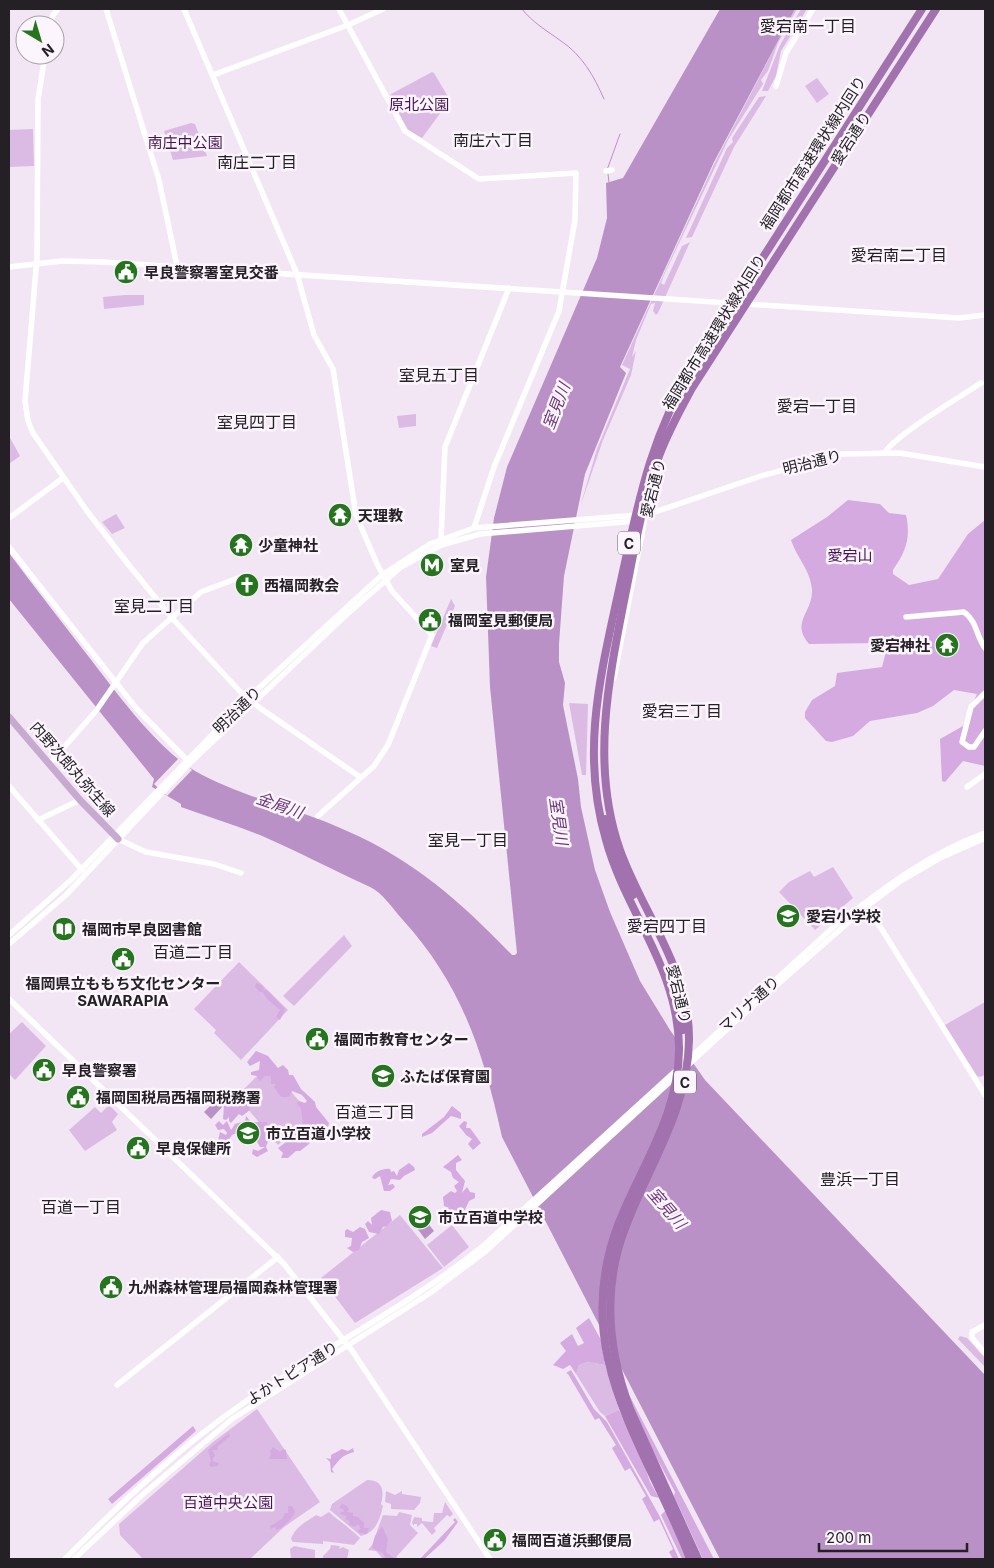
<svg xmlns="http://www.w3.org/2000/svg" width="994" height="1568" viewBox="0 0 994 1568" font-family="Inter,'Noto Sans JP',sans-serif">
  <rect width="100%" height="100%" fill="#f2e6f5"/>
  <!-- green -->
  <g fill="#dbbbe4">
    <polygon points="795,9 797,9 778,43 768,71 761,80 763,84 728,140 664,275 661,283 664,285 682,246 690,242 658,313 656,315 653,311 655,303 651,304 636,340 632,357 636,351 631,375 603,440 580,507 597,449 630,369 622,365 715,162"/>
    <polygon points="801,9 807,9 781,51 776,76 768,91 762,91 780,45"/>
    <polygon points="432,72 434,73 450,100 422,138 408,130 390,97 391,94"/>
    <polygon points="817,78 829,94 817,103 805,86"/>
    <polygon points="766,96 734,147 692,237 686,238 727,148 733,142 732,138 759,97"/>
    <polygon points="191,123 195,124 207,156 173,160 164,131"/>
    <polygon points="33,129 34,166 9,167 9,130"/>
    <polygon points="125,295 144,295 144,305 104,309 103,297"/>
    <polygon points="416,414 416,426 399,428 397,416"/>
    <polygon points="9,436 20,456 9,464"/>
    <polygon points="116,514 125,528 112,534 102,522"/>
    <polygon points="451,599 455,606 437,648 431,646"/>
    <polygon points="569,703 588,704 586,775 582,775"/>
    <polygon points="833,867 853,898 815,930 779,892 789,882 810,871 814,877"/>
    <polygon points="344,935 352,946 294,1006 283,996"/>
    <polygon points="239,962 288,1010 241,1060 214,1033 216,1030 194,1009"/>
    <polygon points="985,1002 985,1075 980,1077 977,1076 945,1025"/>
    <polygon points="22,1022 46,1046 15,1080 9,1074 9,1034"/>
    <polygon points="268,1065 313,1117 278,1145 237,1096"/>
    <polygon points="109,1105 118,1114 112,1122 117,1130 85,1151 69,1130 95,1107 101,1113"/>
    <polygon points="400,1215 443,1268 355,1323 321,1278"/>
    <polygon points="452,1225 469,1247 444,1267 427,1245"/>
    <polygon points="960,1336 967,1338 985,1358 985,1367 958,1339"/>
    <polygon points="588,1362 605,1365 619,1410 605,1416 600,1412 576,1374 579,1365"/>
    <polygon points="257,1409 320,1502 284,1527 250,1559 143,1559 120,1535 119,1524 213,1442"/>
    <path d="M367,1480C384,1480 384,1492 381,1504L383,1506C380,1520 375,1533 361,1536L330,1510L332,1504Z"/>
    <polygon points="386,1491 395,1495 402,1491 402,1494 421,1497 420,1503 414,1510 391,1509 391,1504 385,1502"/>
    <polygon points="445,1502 453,1514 450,1517 447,1515 434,1528 436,1531 432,1535 422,1523 417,1527 417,1524 414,1524 414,1526 412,1523 414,1517 422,1518 422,1521 433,1522 434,1513 442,1513"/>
    <path d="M329,1512C339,1521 350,1528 360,1538L354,1545L323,1541V1544L293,1542L291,1539C295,1527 306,1522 316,1515L321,1517Z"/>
    <polygon points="399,1512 412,1515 410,1525 418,1533 397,1556 396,1559 383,1559 376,1551 368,1550 372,1545 383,1515 397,1516"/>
    <polygon points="331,1545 340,1546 339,1549 343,1547 349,1550 347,1559 323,1559 323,1556 330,1549"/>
    <polygon points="294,1546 315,1550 315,1559 291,1559 290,1549"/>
  </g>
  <!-- forest -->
  <g fill="#d4aae0">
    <path d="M848,500L880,504L889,513L906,515C911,538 906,551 893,570V574L909,585L938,579L968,534L985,520V766L963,761L945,782L942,781L940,739L963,726L977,694L954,690L933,706L917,713L870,721L853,736L832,742L826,741L805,718V712L812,700L835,686L837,673L882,667L886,652L878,643L809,644C790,622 813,612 812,590C811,571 797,558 791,540L827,517Z"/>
    <path d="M256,983L263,986L264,990H267L285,1009L280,1020L276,1017L280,1010C275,1005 266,1000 263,992H260L255,987Z"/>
    <polygon points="256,1051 268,1056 278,1068 283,1065 288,1070 289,1075 293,1075 301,1089 315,1102 316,1107 329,1123 328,1127 322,1126 321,1130 315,1133 309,1144 300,1151 296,1151 288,1158 281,1158 283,1153 278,1148 286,1142 292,1128 299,1129 303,1124 301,1109 297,1103 299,1101 305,1103 307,1101 302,1095 292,1091 289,1097 281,1097 274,1087 276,1084 271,1084 271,1076 265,1076 260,1081 257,1076 251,1075 251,1072 259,1070 260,1061 250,1066 247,1062"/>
    <polygon points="239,1099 249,1103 250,1110 242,1116 239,1114 231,1123 229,1121 229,1117 226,1120 223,1119 224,1106 228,1104 231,1107 231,1103 235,1103"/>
    <polygon points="452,1106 461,1113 461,1119 451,1116 432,1133 422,1137 422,1134 444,1117"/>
    <polygon points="246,1116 250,1121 250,1125 239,1124 242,1131 232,1135 225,1145 217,1145 220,1132 226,1135 227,1133 224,1129 218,1130 215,1125 219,1121 223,1125 227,1121 231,1130 235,1124 245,1121"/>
    <polygon points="464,1121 467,1122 466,1128 470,1128 481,1143 473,1150 468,1144 472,1139 466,1135 459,1126"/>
    <polygon points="253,1122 267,1122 269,1130 268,1135 271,1133 276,1134 279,1140 277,1143 268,1141 266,1147 268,1151 257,1157 252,1154 253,1149 258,1151 265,1147 260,1147 256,1140 252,1138 256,1134 251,1123"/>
    <polygon points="458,1155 462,1160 456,1163 456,1170 465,1181 462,1193 467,1187 470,1192 475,1193 475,1198 469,1201 462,1216 459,1217 456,1221 451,1219 447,1222 445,1219 441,1222 438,1213 449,1208 444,1206 443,1197 451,1191 455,1193 457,1191 454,1186 459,1182 453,1178 451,1172 443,1167"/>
    <path d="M409,1163L414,1167L415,1170L404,1176L400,1180L391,1179L388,1185L393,1184L395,1187L390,1191H384L380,1176L375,1179L372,1178C374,1172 383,1168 390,1169L391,1172L394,1171L397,1176L399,1170Z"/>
    <polygon points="381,1210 390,1212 392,1221 387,1226 383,1227 379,1234 369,1232 365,1224 368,1221 372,1225 371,1218"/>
    <polygon points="360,1227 365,1229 369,1238 362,1242 359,1250 353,1252 347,1248 351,1246 352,1238 345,1237 345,1231 347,1229 353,1232"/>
    <polygon points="589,1318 601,1340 605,1365 588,1362 579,1365 576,1374 570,1365 563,1369 553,1365 566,1351 560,1343 572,1334 578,1346 584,1343 576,1328"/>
    <polygon points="571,1370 594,1409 607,1422 626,1456 659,1515 679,1559 673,1559 669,1552 673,1549 659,1519 654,1522 642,1499 646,1496 630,1468 625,1471 612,1448 616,1445 599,1418 595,1420 568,1374 566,1373"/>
    <polygon points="624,1385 714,1559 703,1559 674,1496 675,1492 641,1429"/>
    <polygon points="619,1410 645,1467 650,1482 659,1498 651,1496 605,1416"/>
    <polygon points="193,1426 196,1431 112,1504 108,1499"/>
    <polygon points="229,1433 230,1436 217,1447 218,1450 212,1450 215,1455 212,1461 219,1463 218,1466 211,1467 209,1465 211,1461 208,1450"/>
    <polygon points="273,1447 280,1452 283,1449 286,1450 287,1459 269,1459 271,1454 270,1451"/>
    <path d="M353,1448L354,1452C342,1455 339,1460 332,1469L334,1473L331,1472L330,1462L326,1458L331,1459V1455L342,1449L348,1451Z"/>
    <polygon points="342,1504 347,1506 349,1509 347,1512 353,1513 353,1516 358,1517 364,1523 364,1528 369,1528 367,1534 359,1533 358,1530 361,1529 358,1524 355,1527 349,1525 350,1521 345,1519 347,1516 340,1514 341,1512 344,1512 343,1509 339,1508"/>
    <path d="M288,1506H292L295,1512C293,1518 282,1529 276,1530L275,1527L271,1529L270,1526L282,1519L285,1513H288Z"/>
    <polygon points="666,1510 686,1559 682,1559 661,1515"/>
    <polygon points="455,1518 458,1522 444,1541 424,1559 420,1559 455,1522 453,1520"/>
    <polygon points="382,1526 388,1539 386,1552 395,1559 386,1559 383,1553 372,1548 375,1536"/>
  </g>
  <!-- water -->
  <g fill="#ba91c6">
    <path d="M720,9H795L714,162L620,367L626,373L585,474L564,576L559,644V662L565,683L563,705L578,779L581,807L595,870L610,912L640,981L670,1030L705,1080L985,1375V1559H720L502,1137C483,1051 462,985 402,919C393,909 382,892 370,887C333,870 297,851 260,835C234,825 207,816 181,807V804L152,787L154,779L9,599V553C36,589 64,625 92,661C118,695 158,749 195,771C243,798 298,808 347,831C414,860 462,903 512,955H515L517,953L490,687L486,577L494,518L507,467L597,258L607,218L606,183L623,178Z"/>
    <polygon points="217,1099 224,1105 211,1119 204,1112"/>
    <polygon points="423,1217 434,1231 425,1239 414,1224"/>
  </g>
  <!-- pier -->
  <polygon fill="#f2e6f5" points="179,758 192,770 167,796 154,784"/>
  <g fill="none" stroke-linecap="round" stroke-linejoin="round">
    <!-- stream -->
    <g stroke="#ba91c6" stroke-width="1">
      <path d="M522,9C533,23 546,30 561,41C582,55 594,76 604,99"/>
      <polyline points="607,170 620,134"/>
      <polyline points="608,174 609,182"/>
    </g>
    <!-- minor -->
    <g stroke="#fff" stroke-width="5.5">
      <polyline points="106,9 159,180 177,266"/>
      <polyline points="184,9 297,274 314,335 333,369 356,515 377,564 392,591 432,635 388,745 374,766 318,816"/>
      <polyline points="339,9 405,131 479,179 576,173 575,220 559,311 494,467 474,528"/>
      <polyline points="51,25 53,15 58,9"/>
      <polyline points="45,55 38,100 37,257 25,401 28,421 33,433 87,511 128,564 172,618 247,699 360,777"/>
      <polyline points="213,75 348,25 383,9"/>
      <polyline points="776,86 786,53 813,9"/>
      <polyline points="606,171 612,170"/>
      <polyline points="9,267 62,261 103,262 959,318 985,315"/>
      <path d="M885,452C897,434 960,397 981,383"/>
      <polyline points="643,516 761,476 842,454 900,453 985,467"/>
      <polyline points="9,518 63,478"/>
      <polyline points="441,541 445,447 509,288"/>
      <polyline points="9,547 136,708 189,762"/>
      <path d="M906,617L964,612C977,621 976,636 985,648"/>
      <polyline points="614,678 646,513"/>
      <polyline points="985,693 971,707 962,742 969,747 974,747 985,731"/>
      <polyline points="49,764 96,711 143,643 201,592 246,575"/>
      <polyline points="9,786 82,870"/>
      <polyline points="967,787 985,774"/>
      <polyline points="38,820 80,800"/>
      <polyline points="118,839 146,852 214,864 241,873"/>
      <polyline points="866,904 985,1095"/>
      <polyline points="9,935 71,880 247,699 382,575 430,544 474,528 638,515"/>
      <polyline points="9,944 66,895 190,763 344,617 401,567 441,545 480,534 636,521"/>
      <polyline points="9,999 284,1264 353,1352 490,1559"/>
      <polyline points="682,1045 684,1065"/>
      <polyline points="985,1325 972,1332 972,1338 985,1353"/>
      <polyline points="117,1385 278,1257"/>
      <path d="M65,1559C121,1503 179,1447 245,1402C323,1349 408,1306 482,1247L837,924C884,888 929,853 985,833"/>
      <polyline points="74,1559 142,1495 232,1419 430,1293 486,1251 736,1021 867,906 902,880 940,858 985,838"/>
    </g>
    <!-- major -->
    <polyline stroke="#c7aacf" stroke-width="7" points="9,717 80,800 118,839"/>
    <!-- highway -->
    <g stroke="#a272af" stroke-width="8">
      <polyline points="605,819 614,851 633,895"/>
      <polyline points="673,980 683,1030"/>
      <path d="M690,1559C646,1444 569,1355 618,1225C641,1166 680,1113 679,1047C678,967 626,913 606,840C580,751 601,673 620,585C638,504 650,437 694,365L922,9"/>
      <path d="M698,1559L630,1409C608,1350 602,1286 626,1226C650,1163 688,1110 689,1040C690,970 643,914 620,850C590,765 609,677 626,591C635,546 643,499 659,456C668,432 680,410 692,388L936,9"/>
    </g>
  </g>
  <!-- icons -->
  <defs>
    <g id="civic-disc" transform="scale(1.25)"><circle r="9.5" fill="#24751e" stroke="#fcf5fe"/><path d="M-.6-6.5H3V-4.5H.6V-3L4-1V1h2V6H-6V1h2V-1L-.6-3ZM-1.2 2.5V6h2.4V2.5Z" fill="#fff"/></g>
    <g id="temple-disc" transform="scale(1.25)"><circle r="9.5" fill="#24751e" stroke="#fcf5fe"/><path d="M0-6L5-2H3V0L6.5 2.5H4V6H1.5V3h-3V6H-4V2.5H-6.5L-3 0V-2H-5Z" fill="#fff"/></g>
    <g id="metro-disc" transform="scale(1.25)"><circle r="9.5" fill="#24751e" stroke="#fcf5fe"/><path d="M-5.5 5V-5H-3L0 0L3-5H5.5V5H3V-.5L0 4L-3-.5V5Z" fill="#fff"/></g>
    <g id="church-disc" transform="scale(1.25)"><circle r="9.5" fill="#24751e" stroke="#fcf5fe"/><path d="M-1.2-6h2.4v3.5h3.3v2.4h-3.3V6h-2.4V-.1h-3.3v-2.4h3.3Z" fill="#fff"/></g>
    <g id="school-disc" transform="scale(1.25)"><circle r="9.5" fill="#24751e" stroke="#fcf5fe"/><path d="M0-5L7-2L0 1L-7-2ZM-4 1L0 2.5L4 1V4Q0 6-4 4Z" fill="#fff"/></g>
    <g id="library-disc" transform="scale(1.25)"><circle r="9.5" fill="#24751e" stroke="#fcf5fe"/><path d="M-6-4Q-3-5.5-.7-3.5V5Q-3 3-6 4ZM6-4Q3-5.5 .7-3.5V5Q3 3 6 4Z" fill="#fff"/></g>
  </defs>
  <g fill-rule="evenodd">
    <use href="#civic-disc" x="126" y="272"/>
    <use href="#temple-disc" x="340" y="515"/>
    <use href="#temple-disc" x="241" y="545"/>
    <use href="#metro-disc" x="432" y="565"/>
    <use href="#church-disc" x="247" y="585"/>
    <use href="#civic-disc" x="430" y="620"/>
    <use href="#temple-disc" x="947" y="645"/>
    <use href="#school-disc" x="788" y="916"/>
    <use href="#library-disc" x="64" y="929"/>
    <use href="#civic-disc" x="123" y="959"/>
    <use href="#civic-disc" x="317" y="1039"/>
    <use href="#civic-disc" x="44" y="1070"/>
    <use href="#school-disc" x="383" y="1076"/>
    <use href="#civic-disc" x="78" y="1097"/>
    <use href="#school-disc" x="248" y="1133"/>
    <use href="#civic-disc" x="138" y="1148"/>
    <use href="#school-disc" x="420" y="1217"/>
    <use href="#civic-disc" x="111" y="1287"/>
    <use href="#civic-disc" x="495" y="1540"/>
  </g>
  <g text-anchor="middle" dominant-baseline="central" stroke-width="5" stroke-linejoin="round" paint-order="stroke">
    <!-- shield labels -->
    <g fill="#fcf5fe" stroke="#656066" stroke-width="1">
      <rect x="618" y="531.5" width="22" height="23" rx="4"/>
      <rect x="674" y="1070.5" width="22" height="23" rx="4"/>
    </g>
    <g font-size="14" font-weight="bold" fill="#242025">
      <text x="629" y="543">C</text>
      <text x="685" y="1082">C</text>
    </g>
    <!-- park labels -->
    <g font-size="15" fill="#471454" stroke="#fcf5fe">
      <text x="419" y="104">原北公園</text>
      <text x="185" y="142">南庄中公園</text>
      <text x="850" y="555">愛宕山</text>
      <text x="228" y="1502">百道中央公園</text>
    </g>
    <!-- street labels -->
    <g font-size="15" fill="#242025" stroke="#fcf5fe">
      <text transform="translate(851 138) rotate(-57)">愛宕通り</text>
      <text transform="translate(813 153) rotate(-57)">福岡都市高速環状線内回り</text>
      <text transform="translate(714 332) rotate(-58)">福岡都市高速環状線外回り</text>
      <text transform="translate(812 462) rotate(-14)">明治通り</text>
      <text transform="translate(653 488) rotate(-76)">愛宕通り</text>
      <text transform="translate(237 710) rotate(-44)">明治通り</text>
      <text transform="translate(73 769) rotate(49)">内野次郎丸弥生線</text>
      <text transform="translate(679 994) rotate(76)">愛宕通り</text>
      <text transform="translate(749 1004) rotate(-42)">マリナ通り</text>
      <text transform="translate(292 1373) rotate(-32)">よかトピア通り</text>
    </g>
    <!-- poi labels -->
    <g font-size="15" font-weight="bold" fill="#242025" stroke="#fcf5fe" text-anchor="start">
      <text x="144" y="272">早良警察署室見交番</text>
      <text x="358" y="515">天理教</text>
      <text x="258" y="545">少童神社</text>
      <text x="450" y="565">室見</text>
      <text x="264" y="585">西福岡教会</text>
      <text x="448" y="620">福岡室見郵便局</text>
      <text x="930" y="645" text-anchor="end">愛宕神社</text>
      <text x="806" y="916">愛宕小学校</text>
      <text x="82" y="929">福岡市早良図書館</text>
      <text x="123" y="983" text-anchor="middle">福岡県立ももち文化センター<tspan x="123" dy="17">SAWARAPIA</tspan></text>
      <text x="334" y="1039">福岡市教育センター</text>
      <text x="62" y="1070">早良警察署</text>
      <text x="400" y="1076">ふたば保育園</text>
      <text x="96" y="1097">福岡国税局西福岡税務署</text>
      <text x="266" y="1133">市立百道小学校</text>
      <text x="156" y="1148">早良保健所</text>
      <text x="438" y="1217">市立百道中学校</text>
      <text x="128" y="1287">九州森林管理局福岡森林管理署</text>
      <text x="512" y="1540">福岡百道浜郵便局</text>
    </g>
    <!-- neighbourhood labels -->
    <g font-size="16" fill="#242025" stroke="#fcf5fe">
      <text x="808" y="26">愛宕南一丁目</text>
      <text x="493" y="140">南庄六丁目</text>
      <text x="257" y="162">南庄二丁目</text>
      <text x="899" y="255">愛宕南二丁目</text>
      <text x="439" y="375">室見五丁目</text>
      <text x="817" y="406">愛宕一丁目</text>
      <text x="257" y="422">室見四丁目</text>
      <text x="154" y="606">室見二丁目</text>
      <text x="682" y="711">愛宕三丁目</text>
      <text x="468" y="840">室見一丁目</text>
      <text x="667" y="926">愛宕四丁目</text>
      <text x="193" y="952">百道二丁目</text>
      <text x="375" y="1112">百道三丁目</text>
      <text x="860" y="1179">豊浜一丁目</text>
      <text x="81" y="1207">百道一丁目</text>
    </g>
    <!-- water labels -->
    <g font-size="16" font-style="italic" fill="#6b3779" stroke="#fcf5fe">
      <text transform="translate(556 406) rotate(-69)">室見川</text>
      <text transform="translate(280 805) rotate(19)">金屑川</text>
      <text transform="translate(559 821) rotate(82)">室見川</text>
      <text transform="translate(667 1208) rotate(49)">室見川</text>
    </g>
  </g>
  <!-- border -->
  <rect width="994" height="1568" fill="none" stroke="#242025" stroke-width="20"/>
  <!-- north arrow -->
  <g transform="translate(40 40) rotate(142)"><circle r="24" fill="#fcf5fe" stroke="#a6a0a7"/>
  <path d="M0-4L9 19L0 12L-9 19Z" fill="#24751e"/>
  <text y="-8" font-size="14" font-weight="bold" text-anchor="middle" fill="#242025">N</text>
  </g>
  <!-- scale -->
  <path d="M819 1543v8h148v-8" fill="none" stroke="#242025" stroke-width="2.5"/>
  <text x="826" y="1543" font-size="15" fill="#242025" stroke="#fcf5fe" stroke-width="4" paint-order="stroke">200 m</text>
</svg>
